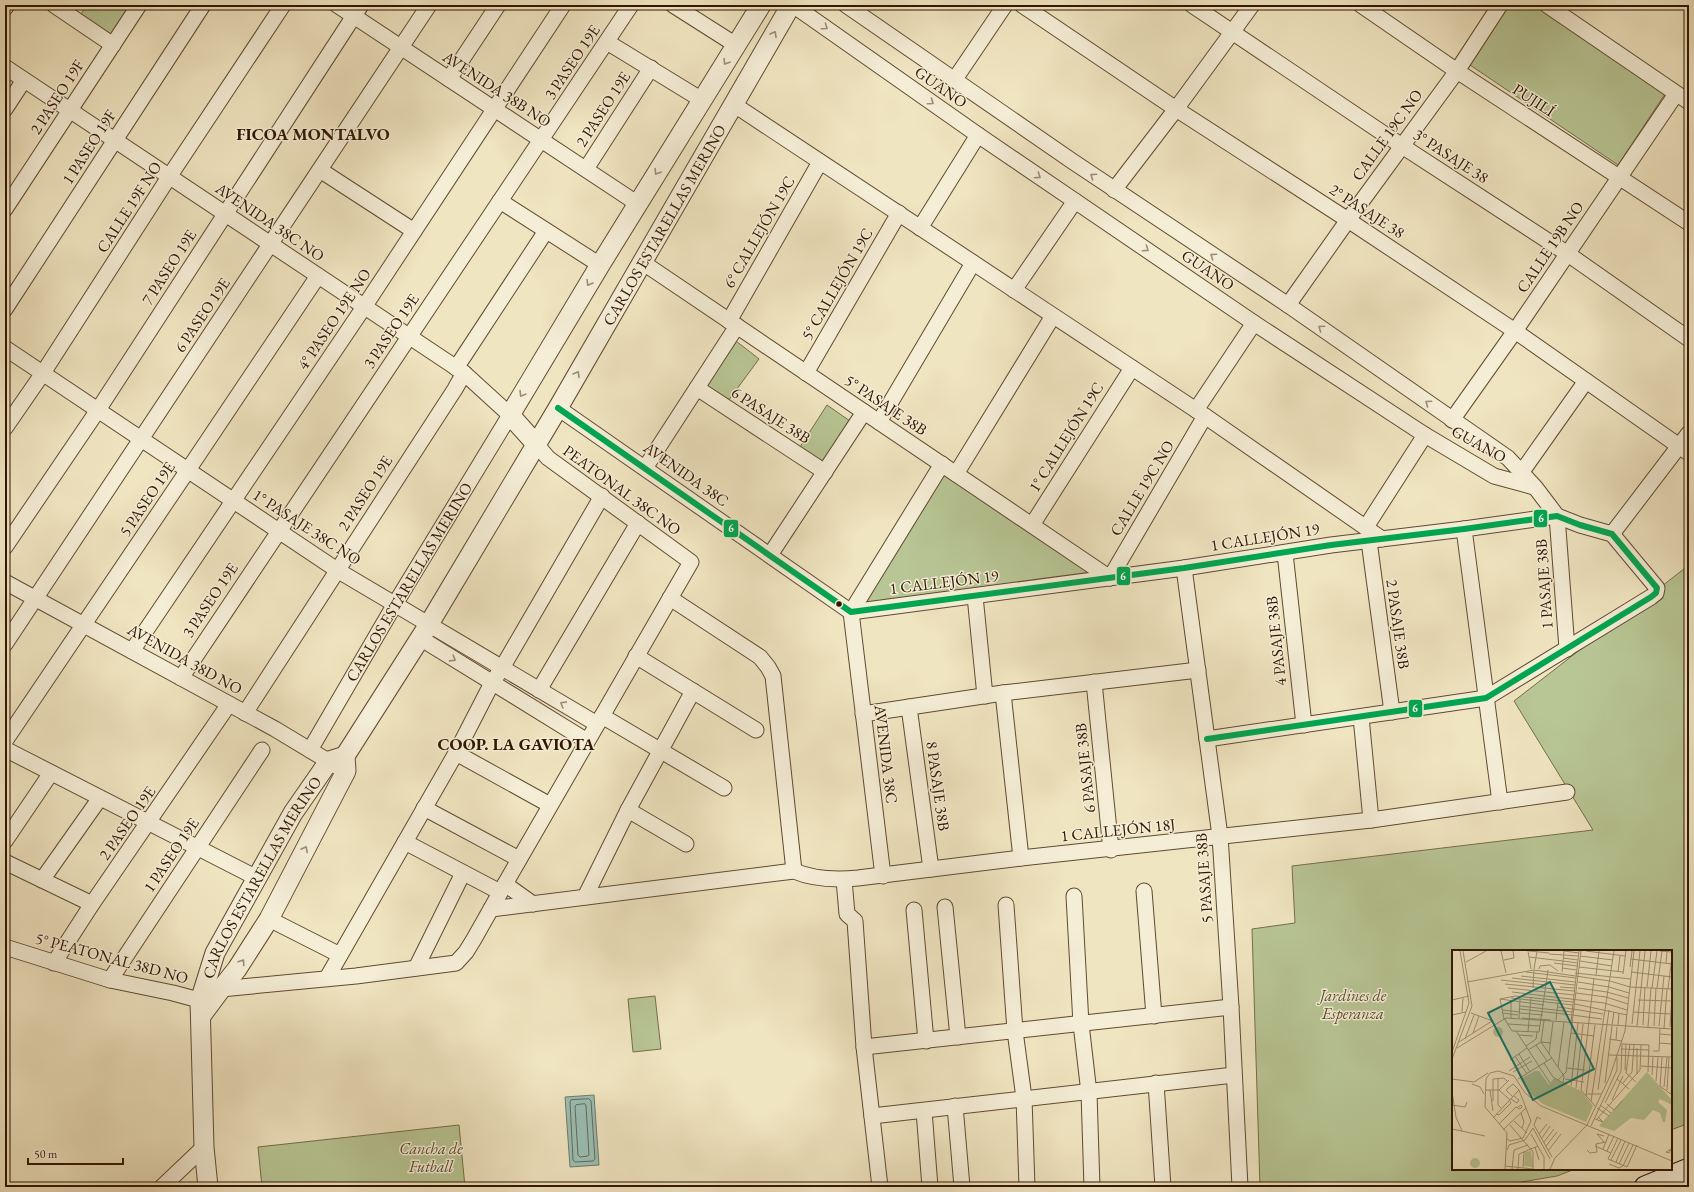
<svg xmlns="http://www.w3.org/2000/svg" width="1694" height="1192" viewBox="0 0 1694 1192" font-family="'EB Garamond',serif">
  <rect width="100%" height="100%" fill="#f0e5c1"/>
  <filter id="stains"><feTurbulence type="fractalNoise" baseFrequency=".005" numOctaves="4"/><feColorMatrix values="0 0 0 0 .2 0 0 0 0 .09 0 0 0 0 .02 0 0 0 .5 -.17"/></filter>
  <radialGradient id="worn" r=".72"><stop offset=".6" stop-color="#630" stop-opacity="0"/><stop offset="1" stop-color="#630" stop-opacity=".3"/></radialGradient>
  <!-- green -->
  <g fill="#b8c594" stroke="#746e4a">
    <polygon points="87,5 130,5 110,37 79,17"/>
    <polygon points="1509,5 1542,5 1667,91 1618,165 1467,63"/>
    <polygon points="736,341 759,359 728,401 704,386"/>
    <polygon points="827,405 850,421 821,465 798,450"/>
    <polygon points="943,471 1098,576 860,604"/>
    <polygon points="1689,565 1689,1123 1671,1130 1671,951 1453,951 1453,1169 1575,1169 1557,1176 1492,1187 1260,1187 1252,929 1295,923 1292,866 1593,830 1514,701"/>
    <polygon points="655,996 661,1049 633,1052 628,999"/>
    <polygon points="459,1125 465,1187 262,1187 258,1147"/>
  </g>
  <!-- water -->
  <polygon fill="#9abfb4" stroke="#707b6c" points="594,1095 599,1165 570,1167 565,1097"/>
  <g fill="none" stroke-linecap="round" stroke-linejoin="round">
    <!-- shore -->
    <g stroke="#656a5a" stroke-width="1">
      <polygon points="589,1099 591,1101 595,1159 593,1161 575,1162 573,1160 570,1102 571,1100"/>
      <polygon points="585,1104 586,1106 589,1155 588,1156 580,1157 578,1155 575,1107 576,1105"/>
    </g>
    <!-- minor casing -->
    <g stroke="#604a30" stroke-width="17">
      <g id="minor">
        <polyline points="54,5 113,45"/>
        <polyline points="337,5 638,204"/>
        <polyline points="673,5 736,45"/>
        <polyline points="793,5 978,135 1075,201 1254,323 1425,435 1494,476 1534,487"/>
        <polyline points="846,5 1072,161 1288,305 1508,458 1535,487 1557,516 1567,649"/>
        <polyline points="1022,5 1176,109 1348,220 1515,331 1689,453"/>
        <polyline points="1192,5 1402,146 1568,254 1689,339"/>
        <polyline points="1361,5 1457,71 1689,223"/>
        <polyline points="1547,5 1689,102"/>
        <polyline points="5,8 7,5"/>
        <polyline points="607,42 702,100"/>
        <polyline points="5,67 464,373 510,415 395,604 310,750"/>
        <polyline points="449,79 498,5"/>
        <polyline points="955,79 1005,5"/>
        <polyline points="733,104 1205,416 1382,539"/>
        <polyline points="5,109 24,80"/>
        <polyline points="586,169 651,68"/>
        <polyline points="320,170 414,231"/>
        <polyline points="1114,190 1176,109 1252,5"/>
        <polyline points="500,201 600,265"/>
        <polyline points="5,209 139,5"/>
        <polyline points="920,228 978,135"/>
        <polyline points="642,262 1110,578"/>
        <polyline points="1014,290 1075,201"/>
        <polyline points="1288,305 1348,220 1457,71 1500,5"/>
        <polyline points="5,309 203,5"/>
        <polyline points="729,321 820,162"/>
        <polyline points="5,348 337,570 597,724"/>
        <polyline points="456,368 546,231"/>
        <polyline points="806,373 899,213"/>
        <polyline points="697,388 825,472"/>
        <polyline points="558,408 851,612 1184,568 1331,545 1464,529 1557,516 1580,525 1612,534 1657,588 1656,593 1651,597 1486,698 1207,739"/>
        <polyline points="1196,410 1254,323"/>
        <polyline points="1452,420 1515,331 1676,94"/>
        <polyline points="879,422 973,263"/>
        <polyline points="5,428 43,373 169,177 283,5"/>
        <polyline points="645,468 737,326"/>
        <polyline points="1521,473 1586,381"/>
        <polyline points="956,474 1053,316"/>
        <polyline points="1032,525 1132,368"/>
        <polyline points="1366,527 1425,435"/>
        <polyline points="1464,529 1500,802"/>
        <polyline points="1612,534 1689,433"/>
        <polyline points="1369,541 1392,712"/>
        <polyline points="5,547 98,410 361,5"/>
        <polyline points="1285,553 1304,725"/>
        <polyline points="770,555 864,412"/>
        <polyline points="1184,568 1220,836 1231,1007 1240,1187"/>
        <polyline points="1110,578 1205,416"/>
        <polyline points="5,582 275,729 338,767"/>
        <polyline points="975,596 985,696"/>
        <polyline points="670,598 760,657 768,667 773,676 794,871"/>
        <polyline points="420,638 587,741"/>
        <polyline points="5,644 429,5"/>
        <polyline points="132,651 364,307 563,5"/>
        <polyline points="636,656 756,730"/>
        <polyline points="181,678 631,5"/>
        <polyline points="1094,682 1111,850"/>
        <polyline points="539,690 638,523"/>
        <polyline points="1003,693 1021,858"/>
        <polyline points="909,707 931,869"/>
        <polyline points="245,713 455,389 464,373"/>
        <polyline points="863,714 1003,693 1198,670"/>
        <polyline points="602,716 724,788"/>
        <polyline points="1361,717 1371,820"/>
        <polyline points="5,741 188,470 318,276"/>
        <polyline points="5,749 257,878"/>
        <polyline points="456,753 550,805"/>
        <polyline points="424,808 519,859"/>
        <polyline points="628,810 686,844"/>
        <polyline points="5,841 51,773"/>
        <polyline points="405,842 500,892"/>
        <polyline points="5,862 92,904"/>
        <polyline points="883,876 851,612 942,464"/>
        <polyline points="42,880 100,798"/>
        <polyline points="844,880 847,914 855,921 864,1047 880,1187"/>
        <polyline points="505,884 533,904"/>
        <polyline points="1144,891 1154,1016"/>
        <polyline points="1074,896 1081,1024 1089,1093 1092,1187"/>
        <polyline points="585,897 628,810 693,691"/>
        <polyline points="1006,905 1015,1031 1024,1098 1027,1187"/>
        <polyline points="945,907 958,1037"/>
        <path d="M491,909L794,871C813,879 837,880 858,878L1021,858L1371,820L1567,792"/>
        <polyline points="914,910 926,1041"/>
        <polyline points="269,919 340,955"/>
        <polyline points="5,947 110,980 173,993 210,1003"/>
        <polyline points="54,963 92,904 229,704"/>
        <polyline points="416,968 463,873"/>
        <polyline points="327,978 456,753 492,683 502,668 602,496"/>
        <polyline points="110,980 262,750"/>
        <polyline points="214,987 221,989 356,976 456,963 466,952 474,939 505,884 691,562 548,458 536,444"/>
        <polyline points="864,1047 1231,1007"/>
        <polyline points="1156,1083 1163,1187"/>
        <polyline points="955,1106 962,1187"/>
        <polyline points="924,1111 930,1187"/>
        <polyline points="872,1116 1234,1075"/>
        <polyline points="162,1187 204,1147"/>
      </g>
    </g>
    <!-- tertiary casing -->
    <g stroke="#604a30" stroke-width="21">
      <g id="tertiary">
        <polyline points="536,444 510,415 600,265 761,5"/>
        <path id="s1" d="M201,1016L221,989L237,969L269,919L346,771L345,756L426,629L558,408L791,5"/>
        <path id="s2" d="M208,1187L204,1147L200,1001L215,953L293,813L329,761L345,756"/>
      </g>
    </g>
    <!-- secondary casing -->
    <g stroke="#301600" stroke-width="23">
      <polyline id="secondary" points="1645,1187 1689,1169"/>
    </g>
    <!-- minor -->
    <use href="#minor" stroke="#f5eed7" stroke-width="15"/>
    <!-- tertiary -->
    <use href="#tertiary" stroke="#f5eed7" stroke-width="19"/>
    <!-- secondary -->
    <use href="#secondary" stroke="#f5eed7" stroke-width="21"/>
    <!-- bus-1 casing -->
    <g stroke="#f5eed7" stroke-width="9">
      <polyline id="bus-1" points="558,408 851,612 1184,568 1331,545 1464,529 1557,516 1580,525 1612,534 1657,588 1656,593 1651,597 1486,698 1207,739"/>
    </g>
    <!-- bus-1 -->
    <use href="#bus-1" stroke="#00a651" stroke-width="6"/>
  </g>
  <!-- one-way arrows -->
  <defs><path id="oneway-chevron" d="M-2-3.5L2.5 0L-2 3.5" fill="none" stroke-width="1.6" stroke-linecap="round" stroke-linejoin="round"/></defs>
  <g stroke="#9c8d76">
    <use href="#oneway-chevron" transform="translate(825 27) rotate(35)"/>
    <use href="#oneway-chevron" transform="translate(774 34) rotate(-60)"/>
    <use href="#oneway-chevron" transform="translate(726 62) rotate(122)"/>
    <use href="#oneway-chevron" transform="translate(931 102) rotate(35)"/>
    <use href="#oneway-chevron" transform="translate(657 172) rotate(122)"/>
    <use href="#oneway-chevron" transform="translate(1038 176) rotate(34)"/>
    <use href="#oneway-chevron" transform="translate(1093 176) rotate(-146)"/>
    <use href="#oneway-chevron" transform="translate(1146 249) rotate(34)"/>
    <use href="#oneway-chevron" transform="translate(1213 256) rotate(-146)"/>
    <use href="#oneway-chevron" transform="translate(589 283) rotate(121)"/>
    <use href="#oneway-chevron" transform="translate(1321 328) rotate(-145)"/>
    <use href="#oneway-chevron" transform="translate(577 374) rotate(-60)"/>
    <use href="#oneway-chevron" transform="translate(522 394) rotate(121)"/>
    <use href="#oneway-chevron" transform="translate(1428 403) rotate(-145)"/>
    <use href="#oneway-chevron" transform="translate(453 659) rotate(32)"/>
    <use href="#oneway-chevron" transform="translate(563 704) rotate(-149)"/>
    <use href="#oneway-chevron" transform="translate(305 849) rotate(-63)"/>
    <use href="#oneway-chevron" transform="translate(242 962) rotate(-56)"/>
  </g>
  <!-- markers -->
  <circle fill="#301600" stroke="#f5eed7" stroke-width="1.5" cx="839" cy="604" r="3.5"/>
  <g text-anchor="middle" dominant-baseline="central" stroke-width="3" stroke-linejoin="round" paint-order="stroke">
    <!-- street labels -->
    <g font-size="16" fill="#301600" stroke="#f5eed7">
      <text transform="translate(572 62) rotate(-56)">3 PASEO 19E</text>
      <text transform="translate(941 87) rotate(35)">GUANO</text>
      <text transform="translate(497 89) rotate(33)">AVENIDA 38B NO</text>
      <text transform="translate(57 97) rotate(-57)">2 PASEO 19F</text>
      <text transform="translate(1534 100) rotate(33)">PUJILÍ</text>
      <text transform="translate(603 109) rotate(-57)">2 PASEO 19E</text>
      <text transform="translate(1387 135) rotate(-54)">CALLE 19C NO</text>
      <text transform="translate(89 147) rotate(-57)">1 PASEO 19F</text>
      <text transform="translate(1451 156) rotate(33)">3° PASAJE 38</text>
      <text transform="translate(129 207) rotate(-57)">CALLE 19F NO</text>
      <text transform="translate(1367 211) rotate(33)">2° PASAJE 38</text>
      <text transform="translate(270 222) rotate(34)">AVENIDA 38C NO</text>
      <text stroke="none"><textPath href="#s1" startOffset="920">CARLOS ESTARELLAS MERINO</textPath></text>
      <text transform="translate(759 232) rotate(-60)">6° CALLEJÓN 19C</text>
      <text transform="translate(1550 247) rotate(-56)">CALLE 19B NO</text>
      <text transform="translate(169 267) rotate(-57)">7 PASEO 19E</text>
      <text transform="translate(1208 270) rotate(34)">GUANO</text>
      <text transform="translate(837 284) rotate(-60)">5° CALLEJÓN 19C</text>
      <text transform="translate(202 315) rotate(-56)">6 PASEO 19E</text>
      <text transform="translate(334 319) rotate(-56)">4° PASEO 19E NO</text>
      <text transform="translate(391 331) rotate(-56)">3 PASEO 19E</text>
      <text transform="translate(886 405) rotate(34)">5° PASAJE 38B</text>
      <text transform="translate(771 415) rotate(33)">6 PASAJE 38B</text>
      <text transform="translate(1066 437) rotate(-58)">1° CALLEJÓN 19C</text>
      <text transform="translate(1479 444) rotate(29)">GUANO</text>
      <text transform="translate(686 474) rotate(35)">AVENIDA 38C</text>
      <text transform="translate(1142 488) rotate(-59)">CALLE 19C NO</text>
      <text transform="translate(622 490) rotate(36)">PEATONAL 38C NO</text>
      <text transform="translate(365 493) rotate(-57)">2 PASEO 19E</text>
      <text transform="translate(147 499) rotate(-56)">5 PASEO 19E</text>
      <text transform="translate(307 527) rotate(33)">1° PASAJE 38C NO</text>
      <text transform="translate(1265 537) rotate(-9)">1 CALLEJÓN 19</text>
      <text transform="translate(409 582) rotate(-59)">CARLOS ESTARELLAS MERINO</text>
      <text transform="translate(944 582) rotate(-7)">1 CALLEJÓN 19</text>
      <text transform="translate(1544 584) rotate(-94)">1 PASAJE 38B</text>
      <text transform="translate(210 600) rotate(-56)">3 PASEO 19E</text>
      <text transform="translate(1398 624) rotate(82)">2 PASAJE 38B</text>
      <text transform="translate(1276 641) rotate(-96)">4 PASAJE 38B</text>
      <text transform="translate(185 659) rotate(29)">AVENIDA 38D NO</text>
      <text transform="translate(886 754) rotate(83)">AVENIDA 38C</text>
      <text transform="translate(1085 768) rotate(-96)">6 PASAJE 38B</text>
      <text transform="translate(938 786) rotate(82)">8 PASAJE 38B</text>
      <text transform="translate(127 823) rotate(-55)">2 PASEO 19E</text>
      <text transform="translate(1118 830) rotate(-6)">1 CALLEJÓN 18J</text>
      <text transform="translate(171 855) rotate(-56)">1 PASEO 19E</text>
      <text transform="translate(1204 878) rotate(-94)">5 PASAJE 38B</text>
      <text stroke="none"><textPath href="#s2" startOffset="325">CARLOS ESTARELLAS MERINO</textPath></text>
      <text transform="translate(112 958) rotate(15)">5° PEATONAL 38D NO</text>
    </g>
    <!-- park labels -->
    <g font-size="16" font-style="italic" fill="#594b2c" stroke="#f5eed7">
      <text x="1353" y="995">Jardines de<tspan x="1353" dy="18">Esperanza</tspan></text>
      <text x="431" y="1148">Cancha de<tspan x="431" dy="18">Futball</tspan></text>
    </g>
    <!-- neighbourhood labels -->
    <g font-size="17" font-weight="bold" fill="#301600" stroke="#f5eed7">
      <text x="313" y="134">FICOA MONTALVO</text>
      <text x="516" y="744">COOP. LA GAVIOTA</text>
    </g>
  </g>
  <!-- overview -->
  <g transform="translate(1452 950)">
    <rect width="220" height="220" fill="#f0e5c1"/>
    <path d="M41 82a5 5 0 1 1 10 0a5 5 0 1 1-10 0ZM83,121H87L97,135L102,128L129,141L141,156L134,172L91,154L78,143L68,129ZM195,122L220,150V155L208,149L206,152L215,160L213,172H211L208,163L201,160L192,170L179,168L162,181L147,176ZM79,201L81,217L72,216L73,202ZM18 213a5 5 0 1 1 10 0a5 5 0 1 1-10 0Z" fill="#b8c594"/>
    <path fill="none" stroke="#a39274" stroke-width="1" d="M49,1L54,23M76,1L79,19M77,1L97,3M112,1L127,3M134,1L173,6M208,1L220,2M97,4L126,6M128,6L161,10M77,7L111,11M111,8L126,10M179,9L220,14M52,10L62,8L61,1M111,11L125,13M128,11L160,16M14,12L34,1M102,13L125,16M214,13L215,1M127,17L171,22M178,17L180,1M110,18L125,20M82,19L85,1M87,19L88,16L98,15L106,21M74,22L124,28M110,22L112,1M166,22L168,6M179,22L220,27M123,23L179,29M171,24L174,1M144,25L147,1M69,26L123,32M60,28L123,35M142,28L129,140L143,156M49,30L94,35M15,32L82,20L158,31L178,37L220,39M126,32L157,37L177,43M53,34L122,41M108,37L123,38M195,37L199,1M56,38L122,45M81,38L82,20M126,38L155,42L176,48M200,38L205,1M205,38L210,1M216,39L220,7M60,42L152,53L175,60M124,43L154,47L176,54M59,48L121,55M48,49L63,46L121,52M48,49L92,55M48,49L52,69M0,50L17,46M186,50L220,51M123,54L175,65M68,56L120,62M106,57L121,59M68,59L120,65M121,59L151,64M50,60L68,62M10,62L11,48M181,62L220,64M19,63L41,71M50,63L66,65M68,63L91,65M0,65L14,62M120,65L150,69M52,68L60,81L87,82L96,20M59,68V50M70,68L99,70M67,69L68,49M104,70L106,52M119,72L127,1M56,74L88,76M180,74L188,1M160,75L162,62M166,75L167,63M191,75L193,37M185,76L193,1M202,76L204,38M207,76L212,26M196,77L199,38M218,77L220,45M212,78L215,39M64,81L98,133M76,82L79,47M21,83L27,66M119,83L142,86M208,84L220,85M67,85L81,86M13,89L22,65M157,89L170,91M164,90L165,77M7,92L40,71M207,93L220,94M169,94L197,95L196,122M178,94L174,123L184,132M84,95L95,111M74,96L84,89L85,82M5,98L54,68L220,79M169,99L197,100M76,100L89,92L99,93M201,101H207L208,78M0,102L17,53L8,1M67,104L78,122M97,104L101,72M157,105L220,107M63,106L75,124M210,107L208,136L220,145M0,109L20,56L11,1M58,110L75,98M92,113L101,127L111,133L112,126L89,92L92,71M189,116L220,118M106,117L112,72M114,118L133,120M173,120L174,94M57,121L78,107M61,122L80,111M185,124V98M200,125L201,107M0,129L22,132L36,123M46,129V155L49,158M66,129L100,108M113,129L132,132M165,129L177,139M106,130L114,122L129,1M204,131L206,107M153,133L160,76M171,133L180,122L182,94M20,134L28,137L32,144M119,136L126,73M212,137L215,107M124,138L131,74M33,140H47L57,130M38,140L41,161M47,140L58,150M146,140L157,60M215,140L217,107M0,142L4,167L10,181M134,144H149M219,144L220,130M134,146L143,75M59,149L65,153L67,150L62,146M160,150L171,126M41,151V129L52,128L56,132M139,151L162,1M153,153L169,121L170,95M155,154L162,160L171,150M0,155L13,157L15,152M148,155L159,163M145,158L157,166M69,163L72,172L70,178M44,164L47,165L59,153L58,151M41,168L67,140M89,169L85,167L82,175L100,207M143,169L151,172L146,167M145,169L188,120L189,95M62,171L75,183M47,174L64,157L68,159L70,157L69,155L66,157M58,175L81,202V219M139,176L165,120V107M0,179L33,186M51,180L74,158M79,184L92,207V219M87,184L95,174M152,186L145,184L152,192M90,188L98,176M166,188L156,209L175,217L185,195M55,189L58,191L71,188L79,171L67,140L61,134L54,140L61,147M92,192L102,179M94,196L105,182M143,196L159,203M83,197L87,210M151,199L157,184M219,199L217,203L214,202L219,199H220M55,200L57,195L73,190L81,178L98,209M135,200L138,203L145,202L144,194L154,192M96,201L109,184M155,201L162,186M159,210L169,190M164,212L173,191M157,214L167,218L171,216L181,195M167,214L177,193M53,216L81,219M71,217L72,202M53,219L55,183L33,157L34,129L38,123L46,121L62,126L73,143L89,156L220,211M60,219L62,200L76,195M66,219L67,204L86,196M98,219L103,208L135,175L158,126L173,81L182,1"/>
    <path fill="#0f766e" fill-opacity="0.15" stroke="#0f766e" stroke-width="2" d="M98,32L142,119L81,150L36,63Z"/>
    <rect width="220" height="220" fill="none" stroke="#301600" stroke-width="2"/>
  </g>
  <g stroke="#f5eed7" stroke-width="1.5">
    <rect x="1533" y="509" width="15" height="19" rx="4" fill="#00a651"/>
    <rect x="723" y="519" width="16" height="19" rx="4" fill="#00a651"/>
    <rect x="1116" y="566" width="15" height="20" rx="4" fill="#00a651"/>
    <rect x="1408" y="699" width="15" height="19" rx="4" fill="#00a651"/>
  </g>
  <g font-size="11" text-anchor="middle" font-weight="bold" fill="#fff">
    <text x="1541" y="522">6</text>
    <text x="731" y="532">6</text>
    <text x="1123" y="580">6</text>
    <text x="1415" y="712">6</text>
  </g>
  <!-- margin -->
  <rect width="1694" height="1192" fill="none" stroke="#f0e5c1" stroke-width="20"/>
  <rect x="6" y="6" width="1682" height="1180" fill="none" stroke="#301600" stroke-width="2"/>
  <rect x="10" y="10" width="1674" height="1172" fill="none" stroke="#301600"/>
  <!-- scale -->
  <path d="M28 1158v6h95v-6" fill="none" stroke="#301600" stroke-width="2"/>
  <text x="34" y="1158" font-size="12" fill="#301600" stroke="#f5eed7" stroke-width="3" paint-order="stroke">50 m</text>
  <rect width="100%" height="100%" filter="url(#stains)"/>
  <rect width="100%" height="100%" fill="url(#worn)"/>
</svg>
